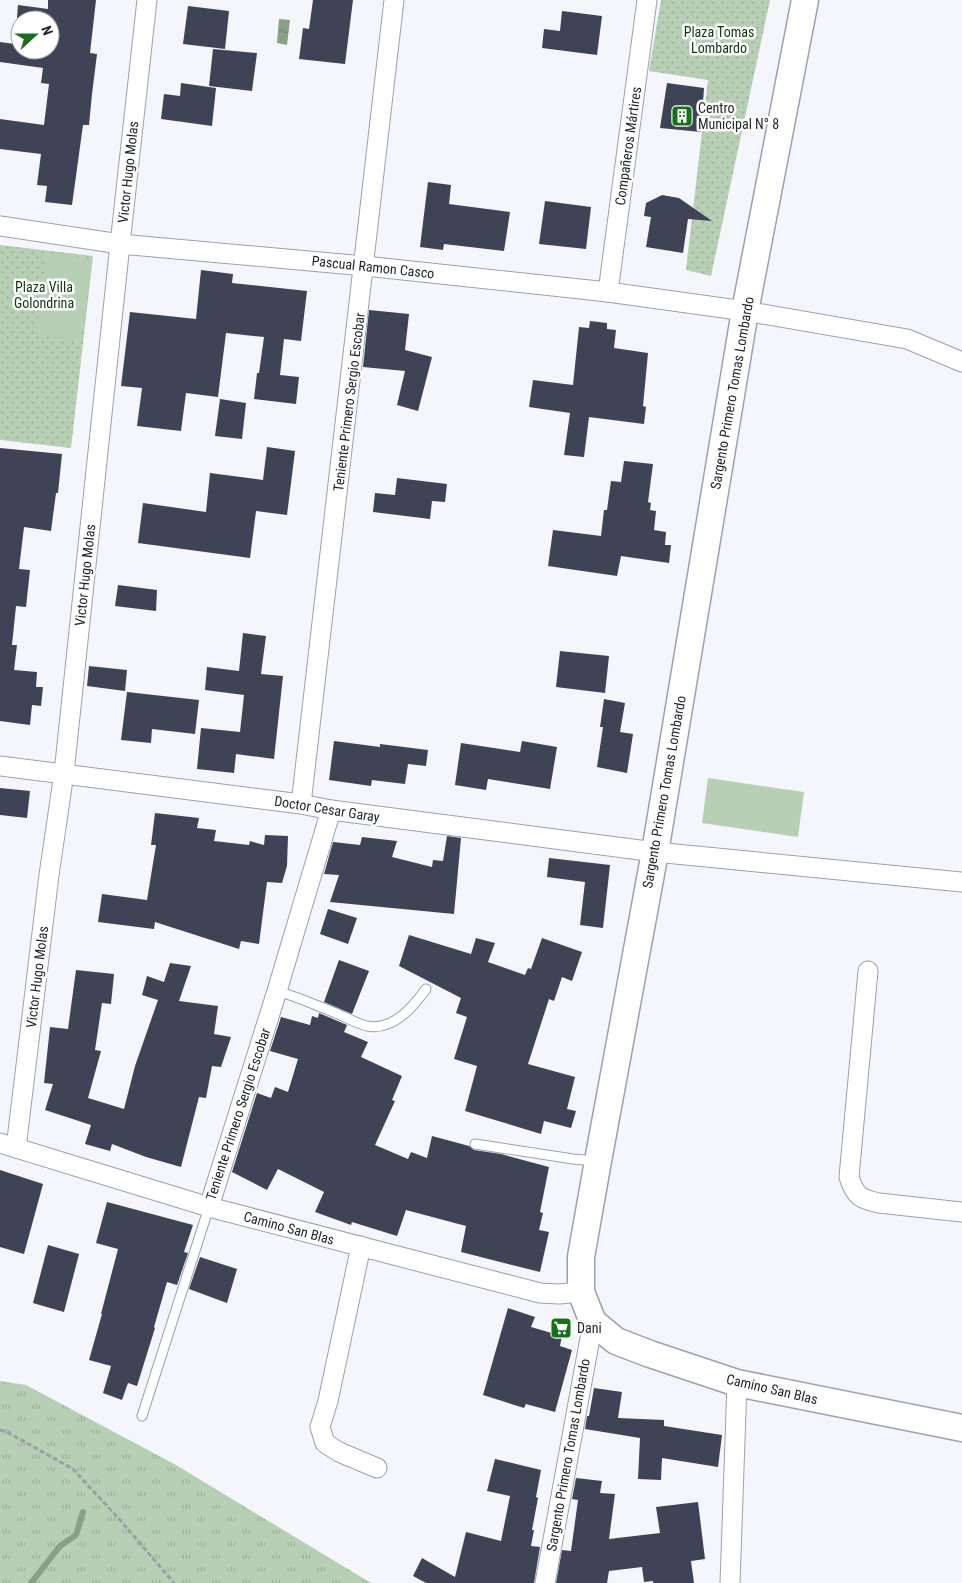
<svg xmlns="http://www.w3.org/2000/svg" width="962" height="1583" viewBox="0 0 962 1583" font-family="'Roboto Condensed',sans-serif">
  <defs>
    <pattern id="grass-tufts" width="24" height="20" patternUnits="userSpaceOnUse" patternTransform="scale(1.25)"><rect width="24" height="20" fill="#b7cfb5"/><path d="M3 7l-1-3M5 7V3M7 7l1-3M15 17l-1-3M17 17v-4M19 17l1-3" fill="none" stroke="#9db19c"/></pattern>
    <pattern id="park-dots" width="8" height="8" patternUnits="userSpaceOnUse" patternTransform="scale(1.25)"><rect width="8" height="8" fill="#b7cfb5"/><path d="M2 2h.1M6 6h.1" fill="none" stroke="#9db19c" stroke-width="1.8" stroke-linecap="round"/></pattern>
    <pattern id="water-ripples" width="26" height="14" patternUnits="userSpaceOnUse" patternTransform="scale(1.25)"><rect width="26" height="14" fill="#88a186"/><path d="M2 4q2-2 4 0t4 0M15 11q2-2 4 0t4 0" fill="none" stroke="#6f836e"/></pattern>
  </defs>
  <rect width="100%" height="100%" fill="#f5f6fb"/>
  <!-- grass -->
  <polygon fill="url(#grass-tufts)" points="0,1381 26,1385 176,1465 371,1583 0,1583"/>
  <!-- park -->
  <g fill="url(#park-dots)">
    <polygon points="661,0 770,0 711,276 686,270 708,80 649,71"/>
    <polygon points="0,245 93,256 71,448 0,440"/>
  </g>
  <!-- garden -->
  <g fill="#b7cfb5">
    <polygon points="47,253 92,260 80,342 36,335"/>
    <polygon points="708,778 804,792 798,837 702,823"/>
  </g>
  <!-- water -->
  <polygon fill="url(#water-ripples)" points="279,19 290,20 287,45 277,43"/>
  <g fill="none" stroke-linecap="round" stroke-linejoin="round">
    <!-- stream -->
    <polyline stroke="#88a186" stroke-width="6" points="31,1583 60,1546 76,1535 83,1512"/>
  </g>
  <!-- building -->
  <g fill="#3e4456" fill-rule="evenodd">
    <path d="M48,0H96L90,53L97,54L92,94L89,125H83L72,205L45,202L47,186L37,185L41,154L0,149V119L44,125L49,84L41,83L43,68L0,62V42L15,44L18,5L48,9ZM20,20H50V50H20Z"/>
    <polygon points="313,0 353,0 345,64 299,59 303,28 309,29"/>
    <polygon points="188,6 229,11 225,49 183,44"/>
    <polygon points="562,11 602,16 597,55 542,48 544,29 560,31"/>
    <polygon points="213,49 257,53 252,91 209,86"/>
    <polygon points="181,83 216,88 212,126 161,119 164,94 180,96"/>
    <polygon points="667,83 704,88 701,132 660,128"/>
    <polygon points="428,182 451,185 449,204 510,212 504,251 444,244 443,250 420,247"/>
    <polygon points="662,195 679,198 712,221 688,219 683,253 646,247 651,217 644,216 646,203"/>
    <polygon points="545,201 591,207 586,249 539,244"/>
    <polygon points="201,270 233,274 232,283 307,291 301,341 284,339 280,375 299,377 296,404 254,399 257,373 259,373 264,337 226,333 218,397 186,393 181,431 137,426 142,388 121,386 130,312 196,319"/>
    <polygon points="369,310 409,314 405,350 432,357 418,411 397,405 405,371 363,367"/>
    <polygon points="590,321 607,323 607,329 616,330 614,348 648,353 643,406 646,407 644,424 589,417 584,457 564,455 570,413 529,407 533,380 573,385 579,327 589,328"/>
    <polygon points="220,399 246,403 242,439 215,436"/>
    <polygon points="267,447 295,451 287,515 256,511 250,558 138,543 143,503 206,512 210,473 263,480"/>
    <polygon points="0,448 62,454 58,493 56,493 51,531 24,527 19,569 30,570 26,607 16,606 12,645 17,645 14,670 37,672 36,687 43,687 41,706 32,705 30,725 0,721"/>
    <polygon points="624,461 653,464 648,502 651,503 650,510 656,511 654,530 666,532 665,545 671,545 669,563 621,556 617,576 548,566 553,530 601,536 604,510 607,510 611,481 621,482"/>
    <polygon points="397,478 447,484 445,502 432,501 430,519 373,512 375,493 395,495"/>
    <polygon points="118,585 157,590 156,611 115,606"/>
    <polygon points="243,633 266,636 261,674 283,676 274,759 236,754 234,773 197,769 201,728 240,732 244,695 205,690 207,667 239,671"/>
    <polygon points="560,651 609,656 605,693 556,687"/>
    <polygon points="89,666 127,670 125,691 87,686"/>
    <polygon points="127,692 199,700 195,734 152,729 151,743 121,740"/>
    <polygon points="604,699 625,703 620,732 633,734 627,773 597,767 603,727 600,727"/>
    <polygon points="334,741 380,747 380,744 428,750 426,766 408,764 405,784 372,780 371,786 329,780"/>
    <polygon points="522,741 557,747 550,789 488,779 486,790 455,785 461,743 520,752"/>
    <polygon points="0,788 30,791 27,818 0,815"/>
    <polygon points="155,813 199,818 197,828 216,830 214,841 249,845 250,841 264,845 265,835 288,836 287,866 282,883 267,882 259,944 241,941 239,949 155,922 154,929 98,922 102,894 147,900 156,845 151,845"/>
    <polygon points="447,836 461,838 454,914 330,902 339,875 324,874 333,842 360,845 362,837 397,841 392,857 432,867 433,860 443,861"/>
    <polygon points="549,858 610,865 603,928 580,925 585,882 547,877"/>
    <polygon points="328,909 357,918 348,944 320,934"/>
    <polygon points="409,935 471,954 476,938 495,943 488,962 525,975 528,968 531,969 542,938 582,952 572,981 562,977 554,1001 549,999 528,1064 575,1077 567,1109 576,1111 571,1128 544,1121 541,1134 465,1111 477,1066 454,1059 467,1017 456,1013 461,998 399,966"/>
    <polygon points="339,960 369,971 352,1014 324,1002"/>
    <polygon points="170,963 191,966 179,1001 218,1006 214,1034 231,1037 221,1067 212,1066 206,1098 199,1097 181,1167 146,1157 112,1144 110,1151 85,1144 91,1125 45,1110 53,1084 44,1083 50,1027 68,1029 76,970 114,974 111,1004 102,1003 95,1050 101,1051 88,1098 124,1109 135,1066 158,1000 142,995 147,976 164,982"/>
    <polygon points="319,1013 347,1025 344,1032 368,1042 361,1057 402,1076 392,1100 395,1101 375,1145 408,1159 411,1152 427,1158 432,1136 469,1146 474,1150 501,1154 549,1167 540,1212 543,1213 539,1230 549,1232 540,1272 461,1252 466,1226 406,1210 397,1236 352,1222 351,1225 315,1212 324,1192 278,1169 267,1190 232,1172 257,1093 271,1098 275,1087 288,1092 298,1059 270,1051 281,1017 310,1025 312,1016 318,1018"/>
    <polygon points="0,1170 43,1184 24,1254 0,1247"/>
    <polygon points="107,1202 193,1225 184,1252 188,1253 177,1285 167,1282 154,1327 155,1328 137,1386 128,1383 122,1400 103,1393 111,1366 89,1360 102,1314 101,1314 118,1249 96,1243"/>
    <polygon points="48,1245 79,1254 64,1312 33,1303"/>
    <polygon points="200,1257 237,1269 227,1303 189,1289"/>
    <polygon points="508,1308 535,1317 531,1327 562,1336 560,1346 572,1350 555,1412 526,1404 524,1408 483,1395"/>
    <polygon points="594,1388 622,1392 618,1418 664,1420 664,1426 722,1435 718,1467 662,1458 661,1480 638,1479 640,1438 585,1429 587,1416 589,1416"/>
    <polygon points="495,1459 541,1470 536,1497 538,1498 532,1530 534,1530 531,1546 540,1547 534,1583 426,1583 413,1576 422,1558 455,1577 466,1532 501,1541 510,1496 487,1491"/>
    <polygon points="576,1478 602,1481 600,1493 615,1494 609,1539 660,1533 656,1507 698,1502 705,1559 691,1561 694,1583 653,1583 653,1581 644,1582 642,1567 609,1571 607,1583 556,1583 562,1550 571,1551 578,1500 572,1499"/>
  </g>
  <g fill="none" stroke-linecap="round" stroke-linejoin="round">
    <!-- lane casing -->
    <g stroke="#98a1b5" stroke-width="11">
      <g id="lane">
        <path d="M277,991C298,997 318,1006 338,1014C347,1018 358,1024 367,1026C393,1031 413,1007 426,989"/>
        <polyline points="475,1144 573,1159 596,1161"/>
        <polyline points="142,1416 209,1207"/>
      </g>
    </g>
    <!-- street casing -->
    <g stroke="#98a1b5" stroke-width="21">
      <g id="street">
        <polyline points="0,226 120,244 365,266 608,292 745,311 907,339 962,362"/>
        <polyline points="608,292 647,0"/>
        <polyline points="0,766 301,804 331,810 655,852 962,882"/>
        <polyline points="301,804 394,0"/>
        <path d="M868,971L849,1177C855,1196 860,1199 879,1203L962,1212"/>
        <polyline points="0,1143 209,1207 540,1293 559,1294 581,1292"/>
        <polyline points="16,1148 49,875 64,773 120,244 147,0"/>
        <polyline points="209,1207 277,991 331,810"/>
        <polyline points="361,1246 328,1401 320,1427 325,1443 339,1452 377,1468"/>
        <polyline points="545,1583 593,1322"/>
        <polyline points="730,1583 737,1383"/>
      </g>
    </g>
    <!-- secondary casing -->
    <g stroke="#98a1b5" stroke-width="29">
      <polyline id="secondary" points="805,0 745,311 655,852 598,1161 581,1257 581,1292 593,1322 616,1341 650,1354 737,1383 962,1428"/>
    </g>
    <!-- path -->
    <polyline stroke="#9d9fa5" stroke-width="3" stroke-dasharray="5 2.5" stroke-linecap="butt" points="0,1430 7,1432 73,1469 121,1521 174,1583"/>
    <!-- lane -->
    <use href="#lane" stroke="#fff" stroke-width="9"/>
    <!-- street -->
    <use href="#street" stroke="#fff" stroke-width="19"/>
    <!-- secondary -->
    <use href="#secondary" stroke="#fff" stroke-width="26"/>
  </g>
  <!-- icons -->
  <defs>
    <g id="building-square" transform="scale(1.125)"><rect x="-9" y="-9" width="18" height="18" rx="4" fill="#19701b" stroke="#fff"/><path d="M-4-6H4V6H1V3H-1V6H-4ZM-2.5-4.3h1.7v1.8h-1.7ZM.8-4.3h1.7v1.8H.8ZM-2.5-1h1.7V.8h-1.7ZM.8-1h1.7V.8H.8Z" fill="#fff"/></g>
    <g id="supermarket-square" transform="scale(1.125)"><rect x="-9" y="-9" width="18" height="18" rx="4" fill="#19701b" stroke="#fff"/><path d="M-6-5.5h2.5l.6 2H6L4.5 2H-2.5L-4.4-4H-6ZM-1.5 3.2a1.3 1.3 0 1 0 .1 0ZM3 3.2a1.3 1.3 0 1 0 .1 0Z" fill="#fff"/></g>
  </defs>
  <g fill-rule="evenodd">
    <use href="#building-square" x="682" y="116"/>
    <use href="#supermarket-square" x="561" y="1328"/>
  </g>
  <g text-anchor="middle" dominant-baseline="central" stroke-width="5" stroke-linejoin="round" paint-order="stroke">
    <!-- park labels -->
    <g font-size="14" fill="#10370f" stroke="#fff">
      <text x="719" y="32">Plaza Tomas<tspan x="719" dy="16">Lombardo</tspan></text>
      <text x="44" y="287">Plaza Villa<tspan x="44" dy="16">Golondrina</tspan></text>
    </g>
    <!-- poi labels -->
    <g font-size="14" fill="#1f222a" stroke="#fff" text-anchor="start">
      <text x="698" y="108">Centro<tspan x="698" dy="16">Municipal N° 8</tspan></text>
      <text x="577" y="1328">Dani</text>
    </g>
    <!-- street labels -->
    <g font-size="14" fill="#1f222a" stroke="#fff">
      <text transform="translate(628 146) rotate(-82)">Compañeros Mártires</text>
      <text transform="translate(128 172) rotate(-84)">Victor Hugo Molas</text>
      <text transform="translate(373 267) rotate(6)">Pascual Ramon Casco</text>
      <text transform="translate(732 393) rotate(-80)">Sargento Primero Tomas Lombardo</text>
      <text transform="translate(349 402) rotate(-83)">Teniente Primero Sergio Escobar</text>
      <text transform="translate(85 575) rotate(-84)">Victor Hugo Molas</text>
      <text transform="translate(664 792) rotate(-80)">Sargento Primero Tomas Lombardo</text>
      <text transform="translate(327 809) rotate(9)">Doctor Cesar Garay</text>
      <text transform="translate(37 977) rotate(-83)">Victor Hugo Molas</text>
      <text transform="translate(238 1114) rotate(-72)">Teniente Primero Sergio Escobar</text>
      <text transform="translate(289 1228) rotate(15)">Camino San Blas</text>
      <text transform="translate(772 1389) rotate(13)">Camino San Blas</text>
      <text transform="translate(568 1455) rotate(-80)">Sargento Primero Tomas Lombardo</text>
    </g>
  </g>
  <!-- north arrow -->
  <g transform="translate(35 35) rotate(69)"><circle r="24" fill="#ffffff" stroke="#a5a7aa"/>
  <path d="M0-4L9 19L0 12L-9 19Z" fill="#19701b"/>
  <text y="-8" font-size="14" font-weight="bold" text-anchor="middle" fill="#1f222a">N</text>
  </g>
</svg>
